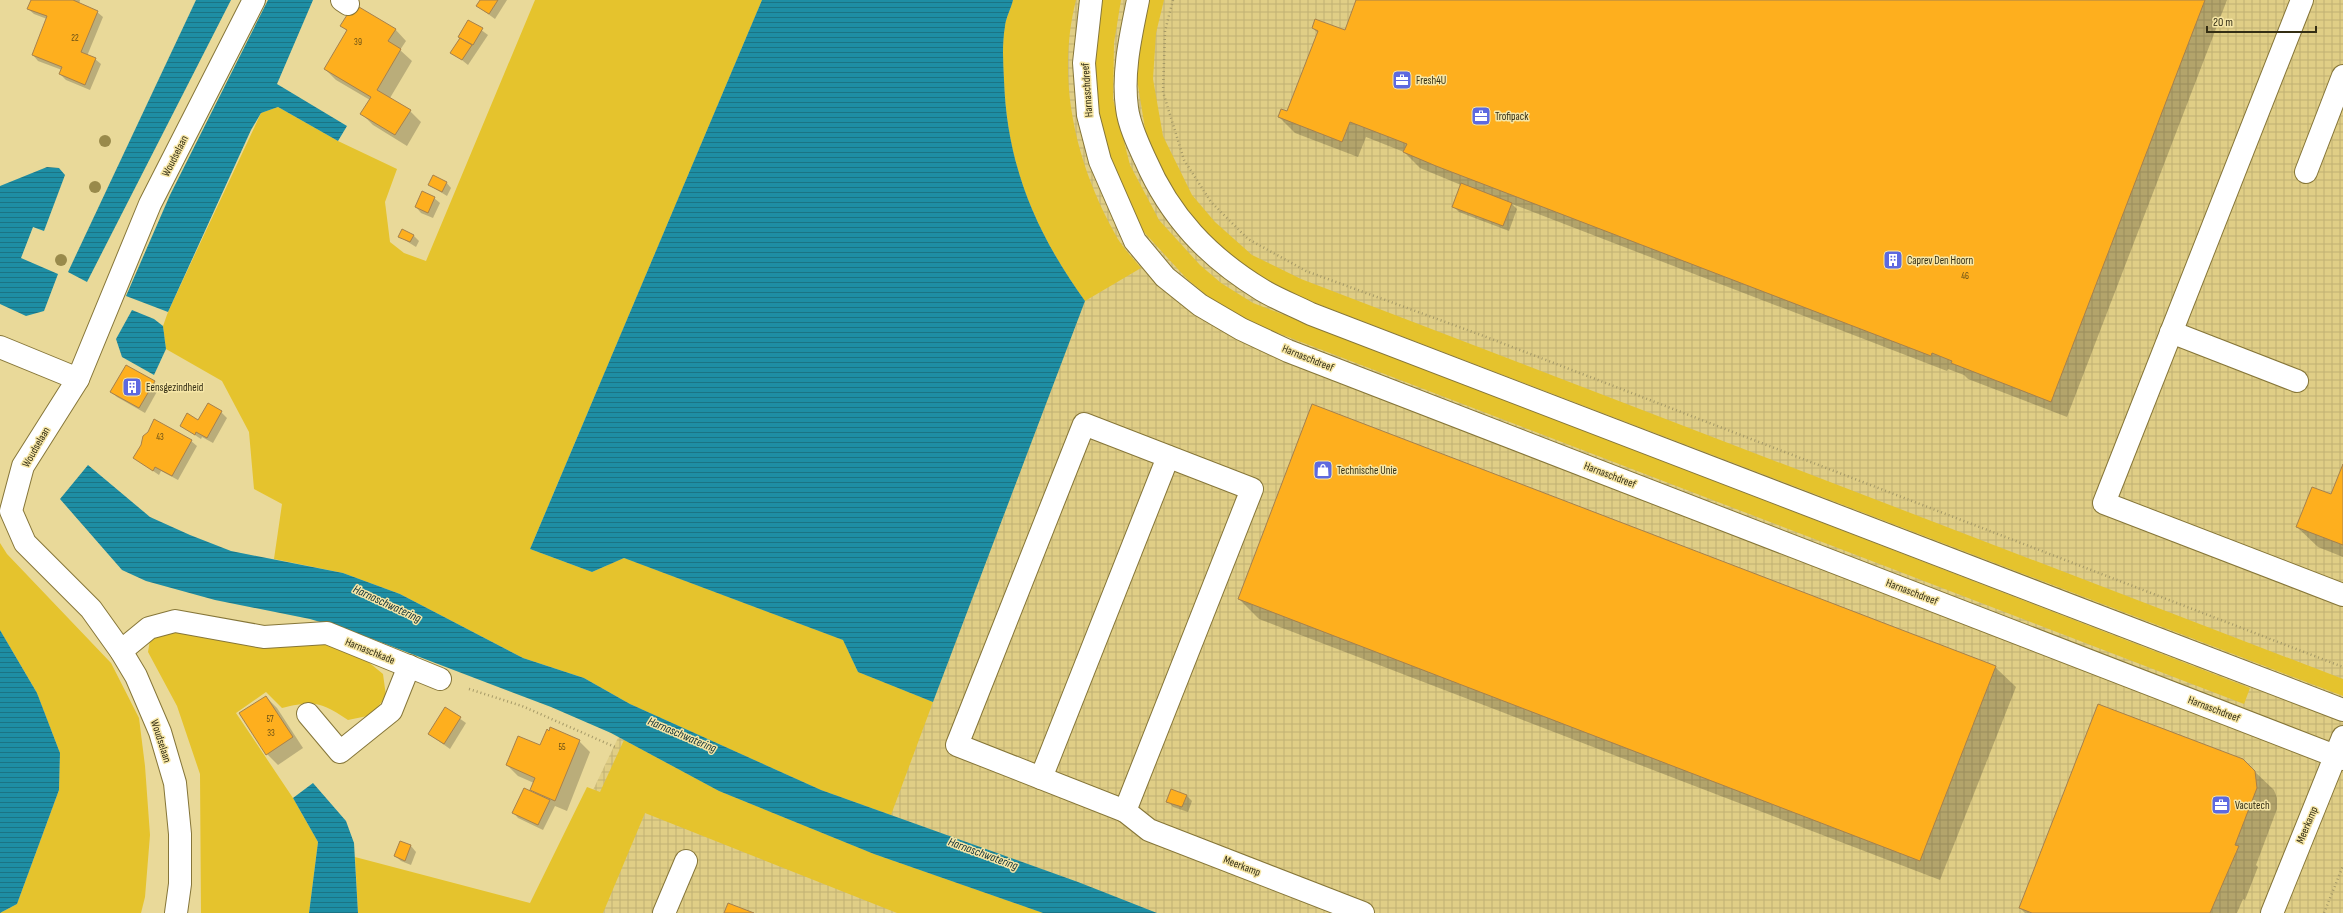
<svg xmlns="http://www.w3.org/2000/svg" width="2343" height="913" viewBox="0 0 2343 913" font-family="'Sofia Sans Condensed',sans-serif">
  <defs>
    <pattern id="industrial-grid" width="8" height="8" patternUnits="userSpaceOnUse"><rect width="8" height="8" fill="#e0ce86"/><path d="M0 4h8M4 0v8" fill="none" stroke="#c1b173"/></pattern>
    <pattern id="water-rules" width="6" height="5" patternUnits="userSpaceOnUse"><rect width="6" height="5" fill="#1e8ea4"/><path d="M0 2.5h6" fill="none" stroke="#1b7484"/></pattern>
  </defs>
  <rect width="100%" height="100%" fill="#e9d999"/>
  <!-- industrial -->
  <polygon fill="url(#industrial-grid)" points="536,0 2343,0 2343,913 534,913 628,717"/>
  <!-- green -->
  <g fill="#e5c32d">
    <polygon points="535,0 762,0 530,549 592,572 624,558 843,640 858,672 933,702 891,815 821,790 630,704 584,678 523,658 400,594 343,573 274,559 282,504 254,489 249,432 222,381 166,349 163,326 168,312 261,113 278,107 338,141 397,169 385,202 390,242 404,253 426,261"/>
    <path d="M1013,0H1076C1056,79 1075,161 1114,232C1120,245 1132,257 1141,268L1085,301C1036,233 1007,166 1004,80C1003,62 1002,44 1005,26C1006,17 1011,9 1013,0Z"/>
    <polygon points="1102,0 1121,0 1114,43 1113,99 1130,165 1159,220 1200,265 1221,283 1253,303 2250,688 2244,704 1244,320 1210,298 1187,279 1143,231 1112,172 1094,102 1095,41"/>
    <polygon points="1147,0 1164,0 1156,33 1153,79 1163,136 1192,195 1215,222 1252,255 1301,279 2343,679 2343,696 1294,295 1243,269 1203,234 1178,204 1147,141 1137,79 1140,31"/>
    <polygon points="0,543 7,554 111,663 139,718 145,766 150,835 145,897 141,913 0,913 17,904 59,790 60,753 37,693 0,630"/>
    <path d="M163,629L319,640L361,656L383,674L386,696L372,715L348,720C321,702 314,700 282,708L266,692L236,713L293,798L318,842L309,913H201L200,774L177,706L148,652L150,640Z"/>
    <polygon points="624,740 719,791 874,854 1043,913 897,913 645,813 603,913 358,913 355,857 530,903 587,787 600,792"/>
  </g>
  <!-- water -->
  <g fill="url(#water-rules)">
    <polygon points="196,0 231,0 87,282 68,272"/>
    <polygon points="268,0 313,0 277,84 347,126 338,141 278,107 261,113 251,130 168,312 126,296 170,195"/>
    <path d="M762,0H1013C1011,9 1006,17 1005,26C1002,44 1003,62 1004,80C1007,166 1036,233 1085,301L933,702L858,672L843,640L624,558L592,572L530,549Z"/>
    <polygon points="47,167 59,168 65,175 44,231 33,227 21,258 58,274 44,311 26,316 0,304 0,186"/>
    <polygon points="132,310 154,319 163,326 166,349 154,375 122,357 116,339"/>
    <polygon points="88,465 150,517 190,535 231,551 343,573 400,594 523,658 584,678 630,704 821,790 1078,882 1157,913 1043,913 874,854 719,791 611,733 551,707 354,632 310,619 215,600 146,581 122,570 60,499"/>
    <polygon points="0,630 37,693 60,753 59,790 17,904 0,913"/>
    <polygon points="313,783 346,821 354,843 358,913 309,913 318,842 293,798"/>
  </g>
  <!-- shadow -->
  <g fill="#0003">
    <polygon points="32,0 80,0 79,5 97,12 103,17 87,56 95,59 101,64 90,90 66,80 60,74 62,70 38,61 33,55 47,19 34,14 28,9"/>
    <polygon points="481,0 507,0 495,19 477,6"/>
    <polygon points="1357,0 2227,0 2067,417 1968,379 1964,375 1948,369 1947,371 1512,204 1517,209 1509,231 1459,212 1453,206 1461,185 1420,168 1404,152 1366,137 1358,157 1295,133 1279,117 1287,113 1318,33 1313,28 1345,31"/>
    <polygon points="469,21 488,35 468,65 452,52"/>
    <polygon points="342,26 395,29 406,41 400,50 412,61 390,98 410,111 421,122 407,146 373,125 362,114 370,100 336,80 325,69 347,31"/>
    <polygon points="446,182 451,188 447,196 429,185"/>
    <polygon points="434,198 440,203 433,218 421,213 416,207"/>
    <polygon points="413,235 419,241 416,247 400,237"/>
    <polygon points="154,382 159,388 145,413 117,397 111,392"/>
    <polygon points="221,412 227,418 213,443 202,437 201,439 181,426"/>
    <polygon points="191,441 197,446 178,480 161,471 159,475 134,458 142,445"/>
    <polygon points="2343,467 2343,557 2318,547 2297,527 2332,496"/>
    <polygon points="1239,599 1995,667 2016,687 1940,880 1259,619"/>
    <polygon points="266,697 277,708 303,748 278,765 267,754"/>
    <polygon points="445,708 466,723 450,749 429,734"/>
    <polygon points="579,741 590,752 567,811 555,806 543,830 518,818 513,812 537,795 531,789 534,783 518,776 507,765 540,747"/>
    <polygon points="2253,770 2274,790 2277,798 2277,809 2256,865 2258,867 2245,900 2243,899 2237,913 2025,913 2020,908"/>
    <polygon points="1186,795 1192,801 1188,812 1173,807 1168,801"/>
    <polygon points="401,842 411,846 416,852 411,865 401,861 395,856"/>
  </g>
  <!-- building -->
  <g fill="#feaf1e" stroke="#a6814d">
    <polygon points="31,0 73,0 98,11 81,52 96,58 85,85 59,74 62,67 32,55 47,16 27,9"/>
    <polygon points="480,0 498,0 489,14 476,6"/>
    <polygon points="1356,0 2205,0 2051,402 1951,363 1952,361 1932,353 1931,356 1436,166 1403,152 1407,144 1350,122 1342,142 1278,117 1281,109 1287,111 1318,31 1312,28 1315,19 1345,30"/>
    <polygon points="354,4 396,29 388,41 401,49 377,90 411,110 395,135 360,114 371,97 324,69 347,30 340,26"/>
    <polygon points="468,20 483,28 473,45 458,37"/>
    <polygon points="460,38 472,45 462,60 450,53"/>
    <polygon points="433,175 447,182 442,192 428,185"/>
    <polygon points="1461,183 1512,203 1503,226 1452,207"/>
    <polygon points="422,191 435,197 428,213 415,207"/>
    <polygon points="402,229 414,235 410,242 398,237"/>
    <polygon points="126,365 155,381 139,408 110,392"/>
    <polygon points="208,403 222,411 207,438 196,432 195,435 180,426 187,413 198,420"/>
    <polygon points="1312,404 1996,666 1920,861 1238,599"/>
    <polygon points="154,419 192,440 172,476 155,467 153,471 133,458 141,445 143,436 148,432"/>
    <polygon points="2343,464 2343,545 2296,527 2312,487 2331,494"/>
    <polygon points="266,696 293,737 266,755 239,713"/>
    <polygon points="2098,704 2243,759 2255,771 2257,788 2235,845 2239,846 2210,913 2032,913 2019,908"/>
    <polygon points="445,707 461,717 444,744 428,734"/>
    <polygon points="550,727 580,740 555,801 530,790 535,778 506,765 518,736 540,745 547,729 549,731"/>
    <polygon points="524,788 550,800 538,825 512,813"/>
    <polygon points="1171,789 1187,795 1182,807 1166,802"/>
    <polygon points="400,841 411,845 405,861 394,856"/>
    <polygon points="728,903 754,913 724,913"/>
  </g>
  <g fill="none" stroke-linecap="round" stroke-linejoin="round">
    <!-- minor casing -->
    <g stroke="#867639" stroke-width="24">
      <g id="minor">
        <polyline points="342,0 348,4"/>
        <polyline points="1091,0 1084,63 1088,115 1100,161 1135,241 1165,277 1200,305 1241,329 1288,351 2343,759"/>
        <path d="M1138,0C1131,35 1122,72 1127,108C1129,125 1138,144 1145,159C1170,217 1208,257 1262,290C1277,299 1295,306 1311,314L2343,710"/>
        <polyline points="2302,0 2104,503 2343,595"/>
        <polyline points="2306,172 2343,76"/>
        <polyline points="2171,332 2297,381"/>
        <polyline points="0,347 78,379"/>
        <polygon points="1084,424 1252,489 1125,811 957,745"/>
        <polyline points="121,651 149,628 175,621 264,637 327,633 440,679"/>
        <polyline points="308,714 340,752 391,711 409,666"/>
        <polyline points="1041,778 1168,457"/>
        <polyline points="1125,811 1149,830 1363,913"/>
        <polyline points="176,913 180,884 180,834 175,783 160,732 136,676 121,651 91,609 25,543 11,511 23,466 78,379 150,204 254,0"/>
        <polyline points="664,913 686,861"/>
        <polyline points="2272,913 2343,737"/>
      </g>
    </g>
    <!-- path -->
    <g stroke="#a59967" stroke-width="2.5" stroke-dasharray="1 3" stroke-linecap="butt">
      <polyline points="1173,0 1165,31 1163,92 1184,160 1211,202 1248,239 1306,271 1481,335 2343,667"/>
      <polyline points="469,689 522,706 615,747"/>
      <polyline points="2324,913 2343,866"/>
    </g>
    <!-- minor -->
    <use href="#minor" stroke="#fff" stroke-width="22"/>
  </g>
  <!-- trees -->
  <g fill="#998a4b">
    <circle cx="105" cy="141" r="6"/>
    <circle cx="95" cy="187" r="6"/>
    <circle cx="61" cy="260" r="6"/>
  </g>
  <!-- icons -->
  <defs>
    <g id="office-square" transform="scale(1)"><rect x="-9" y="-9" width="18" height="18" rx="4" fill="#5d69e0" stroke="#f6e6a6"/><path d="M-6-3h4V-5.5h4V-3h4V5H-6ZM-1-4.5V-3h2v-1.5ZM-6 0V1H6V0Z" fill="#fff"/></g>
    <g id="building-square" transform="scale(1)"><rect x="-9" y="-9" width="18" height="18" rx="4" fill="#5d69e0" stroke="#f6e6a6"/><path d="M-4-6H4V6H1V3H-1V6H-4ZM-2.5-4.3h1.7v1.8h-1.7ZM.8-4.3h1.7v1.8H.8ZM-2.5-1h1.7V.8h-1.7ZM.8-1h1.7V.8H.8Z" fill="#fff"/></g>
    <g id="shop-square" transform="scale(1)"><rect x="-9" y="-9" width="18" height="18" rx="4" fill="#5d69e0" stroke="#f6e6a6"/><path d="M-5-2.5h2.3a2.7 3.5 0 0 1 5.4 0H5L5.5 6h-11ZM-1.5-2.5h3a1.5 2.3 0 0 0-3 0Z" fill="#fff"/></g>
  </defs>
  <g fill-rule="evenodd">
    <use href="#office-square" x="1402" y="80"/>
    <use href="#office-square" x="1481" y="116"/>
    <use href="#building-square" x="1893" y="260"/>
    <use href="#building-square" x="132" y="387"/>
    <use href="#shop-square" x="1323" y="470"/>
    <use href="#office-square" x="2221" y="805"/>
  </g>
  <g text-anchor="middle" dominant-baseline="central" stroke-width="3" stroke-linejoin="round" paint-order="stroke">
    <!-- number labels -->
    <g font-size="9" fill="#664e16">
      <text x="75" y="38">22</text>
      <text x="358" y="42">39</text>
      <text x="1965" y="276">46</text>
      <text x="160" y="437">43</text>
      <text x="270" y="719">57</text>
      <text x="271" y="733">33</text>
      <text x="562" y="747">55</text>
    </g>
    <!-- poi labels -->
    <g font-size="11" fill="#342e14" stroke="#f6e6a6" text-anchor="start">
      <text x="1416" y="80">Fresh4U</text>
      <text x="1495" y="116">Trofipack</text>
      <text x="1907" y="260">Caprev Den Hoorn</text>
      <text x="146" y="387">Eensgezindheid</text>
      <text x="1337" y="470">Technische Unie</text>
      <text x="2235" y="805">Vacutech</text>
    </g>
    <!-- street labels -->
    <g font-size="11" fill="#342e14" stroke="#f6e6a6">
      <text transform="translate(1087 90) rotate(-94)">Harnaschdreef</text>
      <text transform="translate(175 156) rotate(-63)">Woudselaan</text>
      <text transform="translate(1308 358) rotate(22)">Harnaschdreef</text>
      <text transform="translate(36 447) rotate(-60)">Woudselaan</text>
      <text transform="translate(1610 475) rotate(21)">Harnaschdreef</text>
      <text transform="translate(1912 592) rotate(21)">Harnaschdreef</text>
      <text transform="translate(370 651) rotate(22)">Harnaschkade</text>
      <text transform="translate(2214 709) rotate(21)">Harnaschdreef</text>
      <text transform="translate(161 741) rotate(72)">Woudselaan</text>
      <text transform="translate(2307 825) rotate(-67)">Meerkamp</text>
      <text transform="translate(1242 866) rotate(21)">Meerkamp</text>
    </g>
    <!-- water labels -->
    <g font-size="12" font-style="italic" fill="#103037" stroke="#f6e6a6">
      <text transform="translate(387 604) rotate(25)">Harnaschwatering</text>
      <text transform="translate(682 735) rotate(23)">Harnaschwatering</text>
      <text transform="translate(983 854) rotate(20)">Harnaschwatering</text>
    </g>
  </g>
  <!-- scale -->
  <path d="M2207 26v6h109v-6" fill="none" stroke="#342e14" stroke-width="2"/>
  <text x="2213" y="26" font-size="12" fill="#342e14" stroke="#f6e6a6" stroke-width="3" paint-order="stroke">20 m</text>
</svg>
